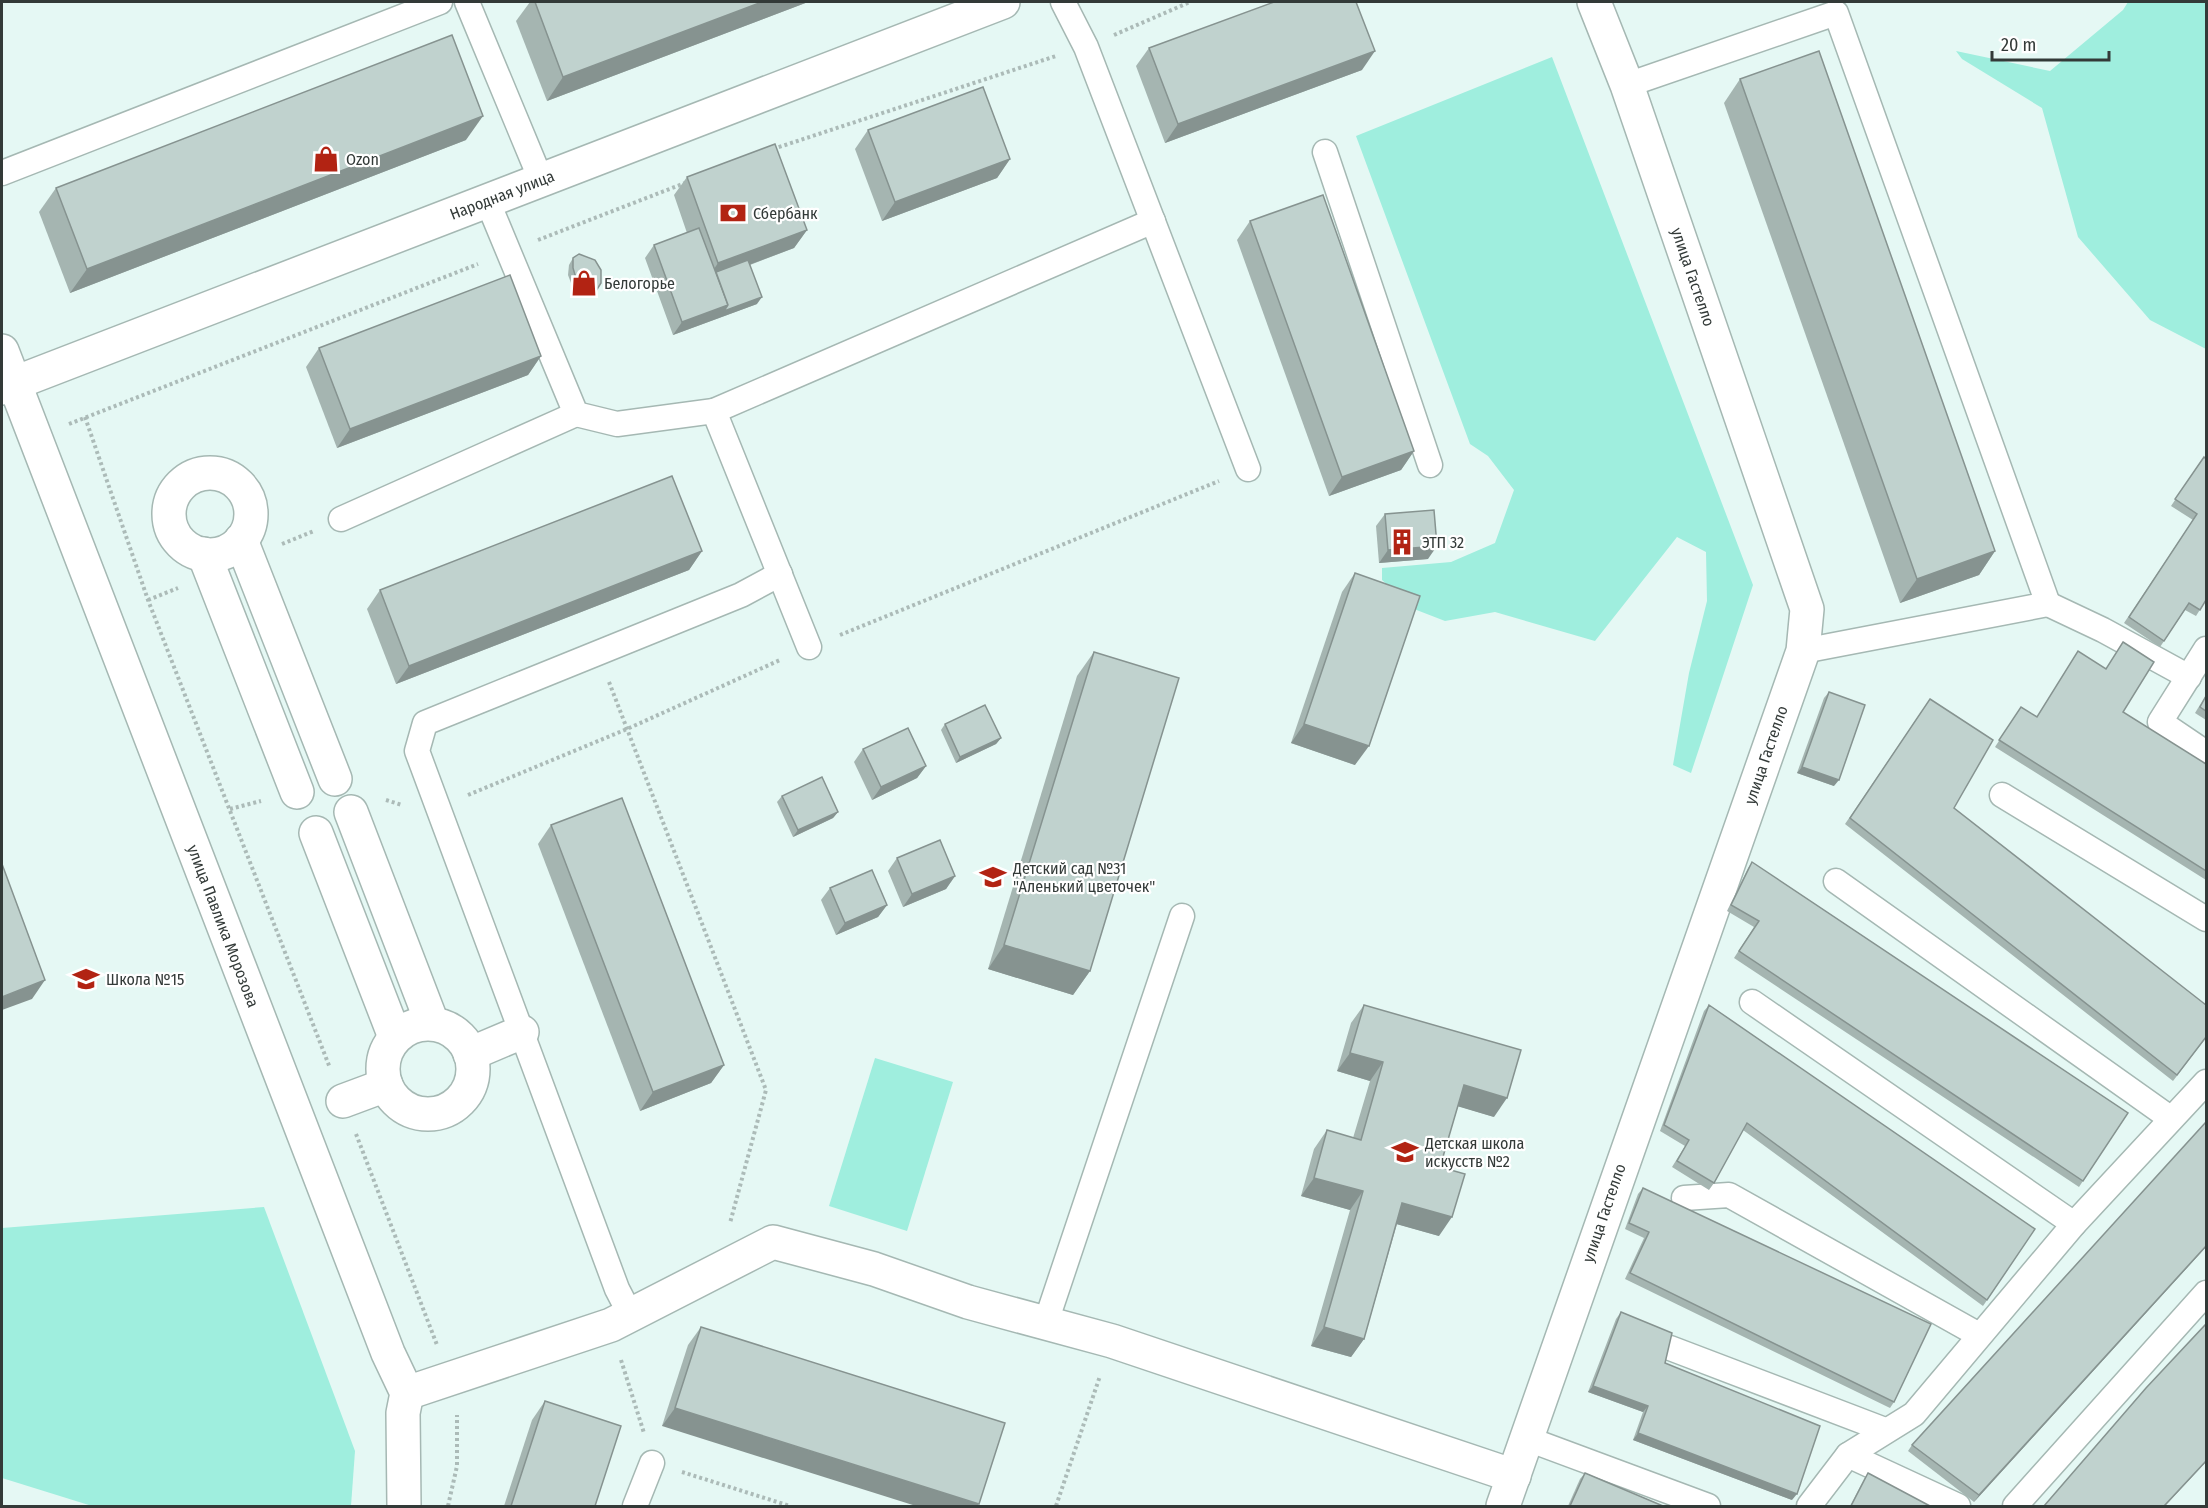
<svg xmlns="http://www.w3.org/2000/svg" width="2208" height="1508" viewBox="0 0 2208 1508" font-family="'Fira Sans Condensed',sans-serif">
  <rect width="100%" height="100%" fill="#e5f8f4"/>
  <!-- green -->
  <g fill="#9feede">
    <polygon points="2128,2 2206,2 2206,349 2150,320 2078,237 2042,108 1962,59 1956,51 2050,71 2123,10"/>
    <polygon points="1552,57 1753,585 1691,773 1673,765 1689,673 1707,601 1706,552 1677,537 1595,641 1495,612 1445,621 1414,609 1382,580 1382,568 1451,562 1495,543 1514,490 1488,456 1470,444 1356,136"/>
    <polygon points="875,1058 953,1082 907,1231 829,1206"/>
    <polygon points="264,1207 355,1451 351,1506 92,1506 2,1478 2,1228"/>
  </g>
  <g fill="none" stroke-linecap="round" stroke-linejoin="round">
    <!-- service casing -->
    <g stroke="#a5b8b3" stroke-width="27">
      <g id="service">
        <polyline points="467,2 541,180"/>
        <polyline points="1063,2 1086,47 1248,469"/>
        <polyline points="1627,85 1836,13 2048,604 1803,651"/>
        <polyline points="1325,152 1430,465"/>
        <polyline points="2,173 440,2"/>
        <polyline points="487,200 576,414 617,424 714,411 809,647"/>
        <polyline points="714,411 1153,221"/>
        <polyline points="341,519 576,414"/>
        <polyline points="2048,604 2103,630 2189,677"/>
        <polyline points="2206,649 2160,722 2206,753"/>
        <polyline points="2002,795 2206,919"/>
        <polyline points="1836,881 2170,1118"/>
        <polyline points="1752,1002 2074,1224"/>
        <polyline points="1684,1198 1729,1195 1979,1335"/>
        <polyline points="631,1316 617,1289 417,751 425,723 741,595 780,574"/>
        <polyline points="1046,1322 1182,916"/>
        <polyline points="1670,1348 1885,1430"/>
        <polyline points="1525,1438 1708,1506"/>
        <polyline points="1848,1455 1958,1506"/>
        <polyline points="635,1506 652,1463"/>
        <polyline points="1809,1506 1848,1455 1914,1414 2074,1224 2206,1082"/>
        <polyline points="2015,1506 2206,1293"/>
      </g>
    </g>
    <!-- pedestrian casing -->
    <g stroke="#a5b8b3" stroke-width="36">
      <g id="pedestrian">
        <circle cx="210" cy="514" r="41"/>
        <polyline points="241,540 335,779"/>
        <polyline points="204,554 297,792"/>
        <polyline points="351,812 432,1023"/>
        <polyline points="316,833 395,1037"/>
        <circle cx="428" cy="1069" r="45"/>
        <polyline points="470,1054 522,1032"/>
        <polyline points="343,1101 386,1085"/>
      </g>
    </g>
    <!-- minor casing -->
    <g stroke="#a5b8b3" stroke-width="36">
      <g id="minor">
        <polyline points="2,351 388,1353 407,1393 403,1413 404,1506"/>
        <polyline points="2,388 1003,2"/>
        <polyline points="407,1393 611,1325 773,1242 874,1269 968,1302 1112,1341 1514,1476"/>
        <polyline points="1503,1506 1803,651 1807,609 1627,85 1594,2"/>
      </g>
    </g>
    <!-- path -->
    <g stroke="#acbbb8" stroke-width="4" stroke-dasharray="3 3" stroke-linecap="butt">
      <polyline points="1114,35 1190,2"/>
      <polyline points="773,149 1056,56"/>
      <polyline points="538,240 685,183"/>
      <polyline points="85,417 148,600 330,1068"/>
      <polyline points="69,424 478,264"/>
      <polyline points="282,544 314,531"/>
      <polyline points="148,600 178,588"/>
      <polyline points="840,635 1219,481"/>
      <polyline points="609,682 766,1090 730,1223"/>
      <polyline points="468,795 627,729 780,660"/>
      <polyline points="386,800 402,805"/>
      <polyline points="230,809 261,801"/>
      <polyline points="356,1134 437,1345"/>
      <polyline points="621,1360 644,1433"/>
      <polyline points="682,1472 790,1506"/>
      <polyline points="448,1506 457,1466 457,1415"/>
      <polyline points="1056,1506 1100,1376"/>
    </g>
    <!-- service -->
    <use href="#service" stroke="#fff" stroke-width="24"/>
    <!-- pedestrian -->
    <use href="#pedestrian" stroke="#fff" stroke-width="33"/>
    <!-- minor -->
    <use href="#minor" stroke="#fff" stroke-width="33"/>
  </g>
  <!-- wall -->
  <g fill="#a5b5b1">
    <polygon points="530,2 808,2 547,101 516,21"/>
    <polygon points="1149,48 1362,70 1165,143 1136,66"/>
    <polygon points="1740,79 1995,551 1979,575 1900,603 1724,103"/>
    <polygon points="868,130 1010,159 997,178 882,221 855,149"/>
    <polygon points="466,140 70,293 39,212 56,188"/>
    <polygon points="687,177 807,230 794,248 750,265 757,304 673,335 645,258 654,245 687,233 674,195"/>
    <polygon points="1250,221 1414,451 1401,470 1329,496 1237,240"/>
    <polygon points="573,258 591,298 582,298 574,291 568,275 569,265"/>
    <polygon points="319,348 541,356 528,375 337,448 306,367"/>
    <polygon points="2204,457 2206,600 2196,616 2185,610 2160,647 2124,623 2193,520 2171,506"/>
    <polygon points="1385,514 1428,559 1379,563 1376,526"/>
    <polygon points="702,551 689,570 396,684 367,609 380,590"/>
    <polygon points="1355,573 1355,765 1291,743 1342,592"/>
    <polygon points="2123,642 2123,712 2206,764 2206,880 1995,747 2021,707 2037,717 2106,669"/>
    <polygon points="1094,652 1090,971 1073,995 988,969 1077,676"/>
    <polygon points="1829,692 1834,786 1797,773 1824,698"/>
    <polygon points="2206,695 2206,720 2195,713"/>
    <polygon points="1930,699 1954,808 2206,1038 2173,1081 1845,824"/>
    <polygon points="945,724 1001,738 996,744 956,763 941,730"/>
    <polygon points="863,749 926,766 917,778 872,800 854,762"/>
    <polygon points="782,796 838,812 833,818 793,837 777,802"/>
    <polygon points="551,825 724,1065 711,1083 640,1111 538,844"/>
    <polygon points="897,858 955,876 946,889 903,907 888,871"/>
    <polygon points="1752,862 2128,1113 2079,1187 1734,958 1754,927 1727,911 1748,868"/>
    <polygon points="830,888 887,905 878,917 836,935 821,900"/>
    <polygon points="1364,1005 1494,1117 1458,1106 1440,1167 1439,1236 1397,1224 1364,1339 1351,1357 1311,1346 1350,1210 1301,1196 1314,1149 1327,1130 1353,1138 1370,1081 1337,1071 1351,1023"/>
    <polygon points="1709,1005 2035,1229 1983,1306 1743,1130 1714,1183 1709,1190 1672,1167 1685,1146 1660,1131 1704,1011"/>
    <polygon points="1643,1188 1894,1402 1890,1408 1625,1279 1644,1238 1625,1229 1638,1194"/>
    <polygon points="2206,1247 1974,1502 1908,1451 1912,1445"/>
    <polygon points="1621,1312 1665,1363 1792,1500 1633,1440 1643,1412 1588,1392 1616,1319"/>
    <polygon points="701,1327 1005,1423 662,1426 688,1345"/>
    <polygon points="545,1401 595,1506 504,1506 532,1420"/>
    <polygon points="1585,1473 1663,1506 1568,1506 1580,1479"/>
    <polygon points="1868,1473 1930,1506 1850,1506 1864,1479"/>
  </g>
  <!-- shaded-wall -->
  <g fill="#869390">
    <polygon points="762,2 808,2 547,101 563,77"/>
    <polygon points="1375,51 1362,70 1165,143 1178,124"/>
    <polygon points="483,116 466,140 70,293 87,269"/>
    <polygon points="1010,159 997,178 882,221 895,202"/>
    <polygon points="807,230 794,248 711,279 710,275 718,263"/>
    <polygon points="587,291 596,291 591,298 582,298"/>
    <polygon points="762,297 757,304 673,335 682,322 728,305"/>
    <polygon points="541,356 528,375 337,448 350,429"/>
    <polygon points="1414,451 1401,470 1329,496 1342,477"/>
    <polygon points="1437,546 1428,559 1379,563 1388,550"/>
    <polygon points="702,551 689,570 396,684 409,666"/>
    <polygon points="1995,551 1979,575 1900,603 1917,579"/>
    <polygon points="1304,724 1369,746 1355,765 1291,743"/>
    <polygon points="1001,738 996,744 956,763 960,757"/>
    <polygon points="926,766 917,778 872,800 881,787"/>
    <polygon points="1802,767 1839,780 1834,786 1797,773"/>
    <polygon points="838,812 833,818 793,837 798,830"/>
    <polygon points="955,876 946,889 903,907 912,894"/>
    <polygon points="887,905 878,917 836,935 845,923"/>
    <polygon points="1004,945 1090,971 1073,995 988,969"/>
    <polygon points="45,980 32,999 2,1010 2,997"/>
    <polygon points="1350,1053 1383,1062 1370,1081 1337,1071"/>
    <polygon points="724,1065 711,1083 640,1111 653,1092"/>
    <polygon points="1464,1085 1507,1098 1494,1117 1450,1104"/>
    <polygon points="1314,1178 1363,1191 1350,1210 1301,1196"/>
    <polygon points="1402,1203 1452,1217 1439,1236 1389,1222"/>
    <polygon points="2206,1246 2206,1247 1974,1502 1979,1495"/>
    <polygon points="1324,1327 1364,1339 1351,1357 1311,1346"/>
    <polygon points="1593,1386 1648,1406 1643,1412 1588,1392"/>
    <polygon points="675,1408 979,1504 977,1506 916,1506 662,1426"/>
    <polygon points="1638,1433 1797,1494 1792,1500 1633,1440"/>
    <polygon points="2206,1461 2206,1462 2165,1506 2164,1506"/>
  </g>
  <!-- building -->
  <g fill="#c0d2ce" stroke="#869390" stroke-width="1.5">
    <polygon points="535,2 762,2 563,77"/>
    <polygon points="1274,2 1356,2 1375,51 1178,124 1149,48"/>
    <polygon points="452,35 483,116 87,269 56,188"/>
    <polygon points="1819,51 1995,551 1917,579 1740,79"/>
    <polygon points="983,87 1010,159 895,202 868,130"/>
    <polygon points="775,144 807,230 718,263 687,177"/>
    <polygon points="1323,195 1414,451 1342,477 1250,221"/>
    <polygon points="699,228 728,305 682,322 654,245"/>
    <polygon points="579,254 595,260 601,270 601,283 596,291 587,291 578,285 573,268 573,258"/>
    <polygon points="748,260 762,297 724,311 728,305 716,272"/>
    <polygon points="510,275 541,356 350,429 319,348"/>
    <polygon points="2204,457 2206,459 2206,600 2200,610 2189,603 2164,641 2129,617 2197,514 2175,499"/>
    <polygon points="672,476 702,551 409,666 380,590"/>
    <polygon points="1434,510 1437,546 1388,550 1385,514"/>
    <polygon points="1355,573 1420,596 1369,746 1304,724"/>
    <polygon points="2123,642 2154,662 2123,712 2206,764 2206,871 1999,740 2021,707 2037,717 2078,651 2106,669"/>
    <polygon points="1094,652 1179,678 1090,971 1004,945"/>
    <polygon points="1829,692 1865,705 1839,780 1802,767"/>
    <polygon points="2206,696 2206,711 2200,707"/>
    <polygon points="1930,699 1993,740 1954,808 2206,1005 2206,1037 2177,1075 1850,818"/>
    <polygon points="985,705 1001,738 960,757 945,724"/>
    <polygon points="908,728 926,766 881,787 863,749"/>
    <polygon points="822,777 838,812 798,830 782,796"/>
    <polygon points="622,798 724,1065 653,1092 551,825"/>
    <polygon points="940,840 955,876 912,894 897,858"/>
    <polygon points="1752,862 2128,1113 2083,1181 1739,951 1759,921 1731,905"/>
    <polygon points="2,864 45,980 2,997"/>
    <polygon points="872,870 887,905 845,923 830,888"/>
    <polygon points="1364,1005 1521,1050 1507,1098 1464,1085 1440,1167 1465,1174 1452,1217 1402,1203 1364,1339 1324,1327 1363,1191 1314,1178 1327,1130 1361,1140 1383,1062 1350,1053"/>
    <polygon points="1709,1005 2035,1229 1987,1300 1747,1123 1714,1183 1677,1161 1689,1140 1664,1125"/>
    <polygon points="2206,1122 2206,1246 1979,1495 1912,1445"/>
    <polygon points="1643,1188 1931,1324 1894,1402 1630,1273 1649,1232 1629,1223"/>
    <polygon points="1621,1312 1672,1333 1665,1363 1820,1426 1797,1494 1638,1433 1648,1406 1593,1386"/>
    <polygon points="2206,1324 2206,1461 2164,1506 2044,1506 2146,1388"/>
    <polygon points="701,1327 1005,1423 979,1504 675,1408"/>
    <polygon points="545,1401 621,1426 595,1506 511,1506"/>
    <polygon points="1585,1473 1663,1506 1570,1506"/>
    <polygon points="1868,1473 1930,1506 1851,1506"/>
  </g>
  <!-- icons -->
  <defs>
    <g id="shop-bare" transform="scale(2.07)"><path d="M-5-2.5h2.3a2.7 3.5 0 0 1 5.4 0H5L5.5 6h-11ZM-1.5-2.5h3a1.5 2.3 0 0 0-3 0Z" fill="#b22313" stroke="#fff" stroke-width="2.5" paint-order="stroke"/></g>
    <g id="bank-bare" transform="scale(2.07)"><path d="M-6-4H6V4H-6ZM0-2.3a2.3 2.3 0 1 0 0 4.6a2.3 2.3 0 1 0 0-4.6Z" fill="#b22313" stroke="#fff" stroke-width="2.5" paint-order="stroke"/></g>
    <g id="building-bare" transform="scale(2.07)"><path d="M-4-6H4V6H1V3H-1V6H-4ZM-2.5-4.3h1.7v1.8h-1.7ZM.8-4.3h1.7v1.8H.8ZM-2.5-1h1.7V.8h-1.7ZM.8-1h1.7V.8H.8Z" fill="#b22313" stroke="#fff" stroke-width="2.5" paint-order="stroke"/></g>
    <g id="school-bare" transform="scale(2.07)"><path d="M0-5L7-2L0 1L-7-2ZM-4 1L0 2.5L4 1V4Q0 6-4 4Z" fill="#b22313" stroke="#fff" stroke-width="2.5" paint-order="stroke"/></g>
  </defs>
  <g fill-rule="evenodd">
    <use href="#shop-bare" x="326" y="159"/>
    <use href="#bank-bare" x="733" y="213"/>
    <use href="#shop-bare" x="584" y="283"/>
    <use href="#building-bare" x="1402" y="542"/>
    <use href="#school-bare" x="993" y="877"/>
    <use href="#school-bare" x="86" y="979"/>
    <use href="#school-bare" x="1405" y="1152"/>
  </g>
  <g text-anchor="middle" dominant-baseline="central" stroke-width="4.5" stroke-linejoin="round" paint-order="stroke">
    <!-- poi labels -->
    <g font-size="16" fill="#333a38" stroke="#fff" text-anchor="start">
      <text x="346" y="159">Ozon</text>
      <text x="753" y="213">Сбербанк</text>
      <text x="604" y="283">Белогорье</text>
      <text x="1422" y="542">ЭТП 32</text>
      <text x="1013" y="868">Детский сад №31<tspan x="1013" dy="18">"Аленький цветочек"</tspan></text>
      <text x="106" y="979">Школа №15</text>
      <text x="1425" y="1143">Детская школа<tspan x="1425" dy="18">искусств №2</tspan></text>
    </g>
    <!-- street labels -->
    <g font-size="16" fill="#333a38" stroke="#fff">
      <text transform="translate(502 195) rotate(-21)">Народная улица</text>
      <text transform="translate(1693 277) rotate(71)">улица Гастелло</text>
      <text transform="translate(1766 755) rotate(-71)">улица Гастелло</text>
      <text transform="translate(223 926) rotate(69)">улица Павлика Морозова</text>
      <text transform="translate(1604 1213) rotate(-71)">улица Гастелло</text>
    </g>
  </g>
  <!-- border -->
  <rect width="2208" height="1508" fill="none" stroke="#333a38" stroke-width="6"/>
  <!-- scale -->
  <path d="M1992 51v9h117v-9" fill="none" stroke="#333a38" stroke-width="3"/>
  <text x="2001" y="51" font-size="18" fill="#333a38" stroke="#ffffff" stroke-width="4.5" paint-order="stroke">20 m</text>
</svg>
